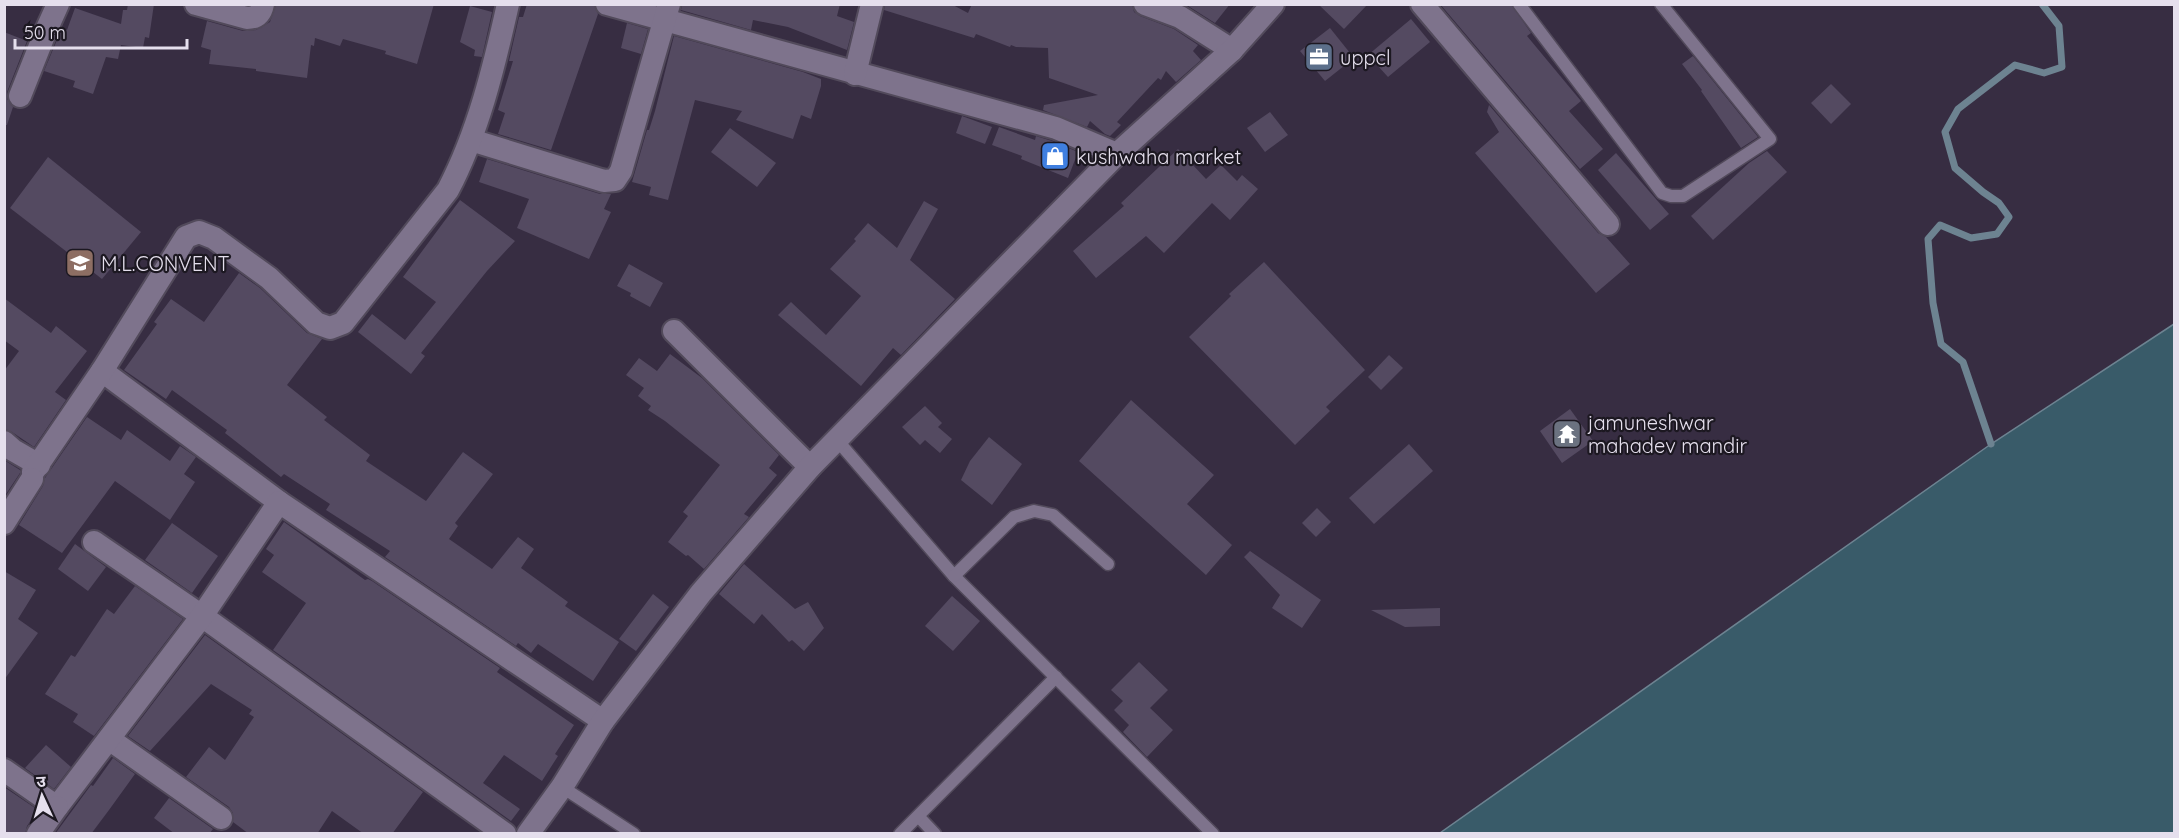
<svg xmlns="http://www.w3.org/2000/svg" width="2179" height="838" viewBox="0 0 2179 838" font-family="Quicksand,'Noto Sans Devanagari',sans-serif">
  <rect width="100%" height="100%" fill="#372d42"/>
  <!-- water -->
  <polygon fill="#395b69" stroke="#6d8391" stroke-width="1.5" points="2174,324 2174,833 1440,833 1991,444"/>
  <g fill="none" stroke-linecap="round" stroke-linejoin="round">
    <!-- stream -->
    <polyline stroke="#6d8391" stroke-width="7" points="1991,444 1963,362 1941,344 1933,303 1928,239 1940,225 1971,238 1997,234 2009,217 1999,203 1983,192 1955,168 1945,132 1958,109 2015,65 2044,73 2062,67 2059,26 2042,4"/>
  </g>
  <!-- building -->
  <g fill="#544a61">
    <polygon points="128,4 154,4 149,38 145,37 143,48 121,45 118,59 106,57 93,94 73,87 75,81 44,71 62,28 67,30 75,8 121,24 123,10 127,10"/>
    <polygon points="276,4 434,4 417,64 385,54 386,51 343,39 340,46 315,38 314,46 311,45 307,78 256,71 256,69 209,64 211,50 201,47 207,21 243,31 256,30 270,22"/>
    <polygon points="527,4 594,4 598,14 551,150 498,134 505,113 498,110 513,61 509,61 519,17 523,17"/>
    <polygon points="682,4 840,4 837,16 854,22 847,50 788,27 753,20 751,30 681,10"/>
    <polygon points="885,4 951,4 968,13 972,4 1132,4 1134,12 1140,16 1174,29 1198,45 1193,51 1201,60 1176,82 1166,71 1161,80 1158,78 1117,122 1121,125 1110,136 1105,134 1090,121 1087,127 1043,110 1044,105 1098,95 1049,78 1048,48 1016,47 1011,45 1010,47 976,34 974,38 884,10"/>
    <polygon points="1185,4 1230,4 1215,23"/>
    <polygon points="1318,4 1368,4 1344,29"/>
    <polygon points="1440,4 1511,4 1531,33 1527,36 1581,101 1569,111 1603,149 1580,169"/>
    <polygon points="470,6 492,12 482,57 474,56 475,50 460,42"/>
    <polygon points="1411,19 1430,42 1388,77 1368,55"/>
    <polygon points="627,23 648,29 641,54 621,48"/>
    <polygon points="1330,28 1354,58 1325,81 1300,51"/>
    <polygon points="4,32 27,41 7,92 7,99 13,107 7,125 4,125"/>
    <polygon points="674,36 803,72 821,79 821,86 811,119 801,115 793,139 736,120 742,111 695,100 668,200 649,195 651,187 632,182 647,130 649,130 655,111"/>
    <polygon points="1693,56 1754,132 1758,137 1741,148 1701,91 1702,90 1682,64"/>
    <polygon points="1831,84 1851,104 1831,124 1811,103"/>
    <polygon points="1489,105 1598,233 1606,237 1630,264 1596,293 1475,153 1499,132 1487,112"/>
    <polygon points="1270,112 1288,135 1265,152 1247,128"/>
    <polygon points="962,116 992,127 985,144 956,133"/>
    <polygon points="999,127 1035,140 1036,136 1052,141 1078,152 1068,178 1021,159 1022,156 992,145"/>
    <polygon points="730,128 776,163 757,187 711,152"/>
    <polygon points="1178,149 1206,179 1221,165 1237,181 1242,175 1258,189 1230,220 1212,203 1164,253 1146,236 1096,278 1073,251 1124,206 1121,203"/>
    <polygon points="1767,151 1787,172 1713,240 1691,216 1749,163"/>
    <polygon points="1616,153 1669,214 1650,230 1598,170"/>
    <polygon points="48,157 141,232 102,279 10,208"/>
    <polygon points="487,159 600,194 611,194 604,209 611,212 589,259 517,228 529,199 479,182"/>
    <polygon points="460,200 515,241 487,271 421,353 425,356 411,374 358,332 372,314 405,340 436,302 403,277"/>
    <polygon points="924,201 938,209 910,260 955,299 901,355 893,348 861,386 778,315 791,302 826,335 861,296 830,269 856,241 854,239 868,223 897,248"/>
    <polygon points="1264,262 1365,370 1326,407 1330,411 1295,445 1189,337 1231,296 1229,294"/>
    <polygon points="629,264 663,283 650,307 630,296 631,293 617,286"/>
    <polygon points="239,273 260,288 307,333 322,339 287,385 327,417 324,420 370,455 366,461 426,501 463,452 493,474 455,523 458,526 449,539 492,569 518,537 534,549 521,568 568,602 565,606 619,642 593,681 538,644 531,653 518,643 516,646 385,557 390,551 326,510 330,504 284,474 281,477 225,433 227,430 172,390 166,399 124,370 157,324 154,322 171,299 204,322"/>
    <polygon points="4,298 51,333 56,326 87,351 55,392 66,400 34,447 12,432 4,429 4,371 19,351 4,340"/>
    <polygon points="670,354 702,378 779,455 769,468 777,475 744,514 749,517 704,569 688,555 686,556 668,542 688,516 683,512 720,465 665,421 648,410 651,406 638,396 644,388 626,375 639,358 657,371"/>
    <polygon points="1389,355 1403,368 1381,390 1368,377"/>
    <polygon points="1131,400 1214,475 1187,504 1232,545 1206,575 1079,461"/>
    <polygon points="925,406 942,423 938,427 952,439 940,453 925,440 920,445 902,427"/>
    <polygon points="1570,409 1593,441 1562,463 1540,431"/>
    <polygon points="87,417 121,440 127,430 170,461 180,446 196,457 184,474 195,482 170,520 115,481 62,553 19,525 43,486 45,478"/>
    <polygon points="989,437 1022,464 992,505 961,480 970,461"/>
    <polygon points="1409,444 1433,471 1374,524 1349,498"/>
    <polygon points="4,460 20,470 20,473 4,497"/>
    <polygon points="1317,508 1331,522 1316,537 1302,523"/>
    <polygon points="284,522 365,580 368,579 372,581 500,668 497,672 574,725 555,754 558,756 542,781 504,755 483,783 520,809 511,821 273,650 306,603 262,572 274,555 266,549"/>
    <polygon points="172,523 218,556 192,593 145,560"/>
    <polygon points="75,544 106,567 88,591 58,569"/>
    <polygon points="1250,551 1321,600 1302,628 1272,608 1280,595 1244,557"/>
    <polygon points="744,564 795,609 808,602 824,628 804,651 792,640 789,642 762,614 754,624 719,594"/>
    <polygon points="4,571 36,590 18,619 38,633 4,680"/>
    <polygon points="135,586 183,619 94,736 73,722 78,714 45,694 71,655 75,657 107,609 114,614"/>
    <polygon points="653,594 669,607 636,651 619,639"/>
    <polygon points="952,596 980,621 953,651 925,626"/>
    <polygon points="1440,608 1440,626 1405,627 1371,610"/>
    <polygon points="205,635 423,792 392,834 364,834 332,811 317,834 249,834 233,822 233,813 229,807 186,777 209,747 225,760 254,717 249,714 252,710 211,684 150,751 128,736"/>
    <polygon points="1139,662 1168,690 1150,708 1173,730 1147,757 1123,732 1129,725 1114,710 1123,701 1111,690"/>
    <polygon points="46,745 71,767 54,789 25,768"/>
    <polygon points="113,758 135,774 109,810 91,834 55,834 91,785 93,786"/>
    <polygon points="4,787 38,810 27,826 25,834 4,834"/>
    <polygon points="169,798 213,829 209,834 175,834 154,818"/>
  </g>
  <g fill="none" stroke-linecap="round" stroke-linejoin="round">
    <!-- lane casing -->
    <g stroke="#524a5b" stroke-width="15">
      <g id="lane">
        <polyline points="1519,4 1662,193 1671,196 1683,196 1770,139 1661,4"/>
        <polyline points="837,440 954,576 1213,834"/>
        <polyline points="954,576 1014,517 1034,511 1053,515 1108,564"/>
        <polyline points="562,787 634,834"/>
        <polyline points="919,817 935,834"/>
        <polyline points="900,834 1056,677"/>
      </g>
    </g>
    <!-- street casing -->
    <g stroke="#524a5b" stroke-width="26">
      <g id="street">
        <path d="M196,4L247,18C257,18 261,14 263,4"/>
        <polyline points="607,4 1056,128 1117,154"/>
        <polyline points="1145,4 1180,17 1232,50"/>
        <polyline points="1422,4 1608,224"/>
        <polyline points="855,74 872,4"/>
        <polyline points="20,96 45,33 58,4"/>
        <polyline points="471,140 604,181 615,180 621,171 669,4"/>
        <polyline points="674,331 810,467"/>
        <polyline points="102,371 279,502"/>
        <polyline points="4,442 13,450 39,465"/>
        <path d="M33,472L102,371L186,237L199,232L214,238L269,278L316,323L330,328L343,323L448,190C478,133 494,67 508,4"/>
        <polyline points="4,523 32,479"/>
        <polyline points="94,542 202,616 505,834"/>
        <polyline points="109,739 221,818"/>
        <polyline points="4,770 57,807 202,616 279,502 603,721"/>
        <polyline points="38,834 57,807"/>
        <polyline points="528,834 562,787 603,721 701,593 810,467 1117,154 1232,50 1273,4"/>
      </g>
    </g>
    <!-- lane -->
    <use href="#lane" stroke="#7e738c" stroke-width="12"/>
    <!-- street -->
    <use href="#street" stroke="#7e738c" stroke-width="22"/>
  </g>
  <!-- icons -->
  <defs>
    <g id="office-square" transform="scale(1.5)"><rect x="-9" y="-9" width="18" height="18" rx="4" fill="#5c6f8a" stroke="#1c1821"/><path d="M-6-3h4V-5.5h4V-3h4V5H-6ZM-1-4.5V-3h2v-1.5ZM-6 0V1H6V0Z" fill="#fff"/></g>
    <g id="shop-square" transform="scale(1.5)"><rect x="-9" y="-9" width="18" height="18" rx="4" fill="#3f7fe0" stroke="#1c1821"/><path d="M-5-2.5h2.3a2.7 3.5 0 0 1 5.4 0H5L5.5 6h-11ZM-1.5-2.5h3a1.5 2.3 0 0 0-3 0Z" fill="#fff"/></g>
    <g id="school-square" transform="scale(1.5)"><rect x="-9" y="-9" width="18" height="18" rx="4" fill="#8d6e63" stroke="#1c1821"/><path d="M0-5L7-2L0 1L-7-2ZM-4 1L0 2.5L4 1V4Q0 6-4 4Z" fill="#fff"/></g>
    <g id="temple-square" transform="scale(1.5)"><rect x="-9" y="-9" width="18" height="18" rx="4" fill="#6b7280" stroke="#1c1821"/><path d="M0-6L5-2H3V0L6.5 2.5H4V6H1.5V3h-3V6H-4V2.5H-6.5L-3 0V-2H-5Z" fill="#fff"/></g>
  </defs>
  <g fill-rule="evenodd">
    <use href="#office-square" x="1319" y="57"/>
    <use href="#shop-square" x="1055" y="156"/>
    <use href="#school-square" x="80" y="263"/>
    <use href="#temple-square" x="1567" y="434"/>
  </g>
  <g text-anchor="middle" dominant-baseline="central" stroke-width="4.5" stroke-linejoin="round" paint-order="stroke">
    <!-- poi labels -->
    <g font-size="20" fill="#e5dfed" stroke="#1c1821" text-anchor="start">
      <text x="1340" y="57">uppcl</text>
      <text x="1076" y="156">kushwaha market</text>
      <text x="101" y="263">M.L.CONVENT</text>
      <text x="1588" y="422">jamuneshwar<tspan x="1588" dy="23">mahadev mandir</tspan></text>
    </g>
  </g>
  <!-- border -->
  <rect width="2179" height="838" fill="none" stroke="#e5dfed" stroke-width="12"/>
  <!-- north arrow -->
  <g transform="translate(42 796) rotate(356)" stroke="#1c1821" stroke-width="4.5" paint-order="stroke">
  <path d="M0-4.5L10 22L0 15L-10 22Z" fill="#e5dfed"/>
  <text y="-9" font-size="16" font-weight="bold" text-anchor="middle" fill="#e5dfed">उ</text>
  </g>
  <!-- scale -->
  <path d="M15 39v9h172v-9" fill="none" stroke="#e5dfed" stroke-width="3"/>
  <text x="24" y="39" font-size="18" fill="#e5dfed" stroke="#1c1821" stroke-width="4.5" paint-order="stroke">50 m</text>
</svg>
